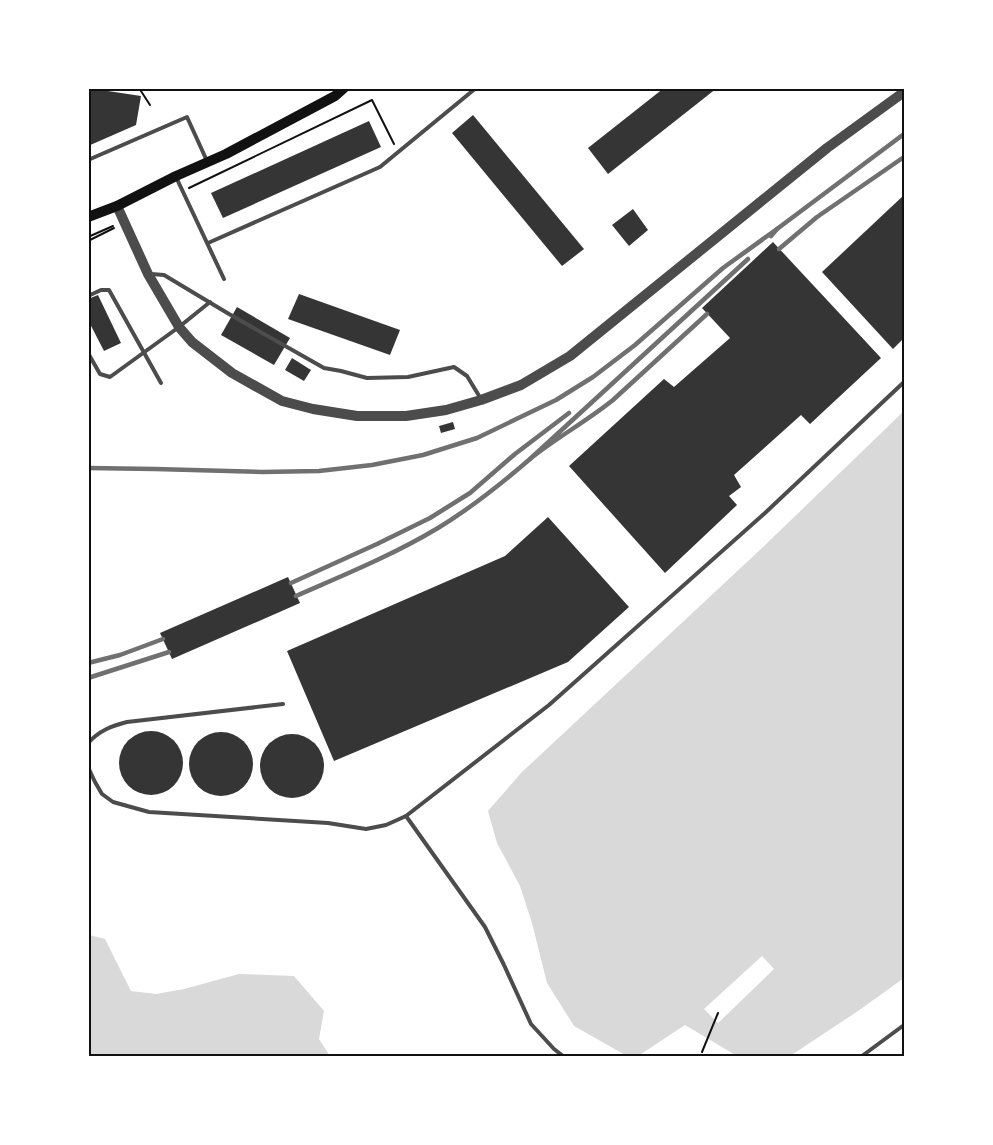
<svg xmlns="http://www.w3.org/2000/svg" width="993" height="1145" viewBox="0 0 993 1145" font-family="Commissioner,sans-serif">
  <rect width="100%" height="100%" fill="#fff"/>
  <!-- water -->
  <g fill="#d9d9d9">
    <polygon points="904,411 904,978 858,1011 790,1056 737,1056 685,1025 638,1056 627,1056 574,1026 547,983 532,923 520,886 497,843 488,811 522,772 762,548"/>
    <polygon points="89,935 105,939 131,991 156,994 184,989 239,974 294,976 324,1011 319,1039 330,1056 89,1056"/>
  </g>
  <!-- pier -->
  <polygon fill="#fff" points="762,956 774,969 718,1023 704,1009"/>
  <!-- building -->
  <g fill="#353535">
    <polygon points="88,88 141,96 136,125 88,146"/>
    <polygon points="664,88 717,88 608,174 588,148"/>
    <polygon points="473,115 584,249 562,266 452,133"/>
    <polygon points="369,121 381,147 223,218 211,193"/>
    <polygon points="904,195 904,338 893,349 822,272"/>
    <polygon points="633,209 648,230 629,246 612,225"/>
    <polygon points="773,242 881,358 810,424 801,415 734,475 741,487 729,496 737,505 665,573 569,466 664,379 674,387 730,338 702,308"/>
    <polygon points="299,294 400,330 390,355 288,319"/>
    <polygon points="98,295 121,343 104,351 88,320 88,299"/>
    <polygon points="237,307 290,338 274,365 221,335"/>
    <polygon points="292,358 311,370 304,381 285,370"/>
    <polygon points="453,422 455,429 441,433 439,426"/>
    <polygon points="548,517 629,607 568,662 334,761 287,651 505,556"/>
    <polygon points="288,577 300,603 172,659 160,633"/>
    <circle cx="151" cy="763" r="32"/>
    <circle cx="221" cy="764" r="32"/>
    <circle cx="292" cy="766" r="32"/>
  </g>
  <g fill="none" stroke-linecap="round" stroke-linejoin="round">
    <!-- path -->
    <g stroke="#111" stroke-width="2">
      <polyline points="139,88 150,105"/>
      <polyline points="189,188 372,100 394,144"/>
      <polyline points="88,237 113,226"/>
      <polyline points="88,241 114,228"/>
      <polyline points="702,1052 718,1013"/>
    </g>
    <!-- service -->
    <g stroke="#4c4c4c" stroke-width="4">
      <polyline points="88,160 187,117 207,161"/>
      <polyline points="176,177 224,279"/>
      <polyline points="208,243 380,167 476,88"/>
      <polyline points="151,274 164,275 229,314 324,368 341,371 367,378 408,377 454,367 467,376 481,399"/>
      <polyline points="88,296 101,290 109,290 161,383"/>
      <polyline points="88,353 100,374 110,377 179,327 210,302"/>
      <path d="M88,743C99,731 111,726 127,722L283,704"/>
      <polyline points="88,767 95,782 102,794 113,802 149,812 328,823 366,829 386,825 406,816 549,705 765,513 904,382"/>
      <polyline points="406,816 485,927 504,965 531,1024 554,1049 563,1056"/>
      <polyline points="862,1056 904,1025"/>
    </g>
    <!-- tertiary -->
    <polyline stroke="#4c4c4c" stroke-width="10" points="117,206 148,274 179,327 192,342 232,373 282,401 313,409 357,416 406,416 446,410 481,400 521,385 570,356 827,148 904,92"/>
    <!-- secondary -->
    <polyline stroke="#111" stroke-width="10" points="88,217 117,206 176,176 226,154 335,96 344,88"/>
    <!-- rail -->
    <g stroke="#707070" stroke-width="4.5">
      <polyline points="771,236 777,229 904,134"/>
      <polyline points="779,249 817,217 904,157"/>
      <path d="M707,314L613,400C587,421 556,438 530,459L748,259"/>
      <polyline points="88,468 155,469 262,472 319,471 372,465 423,455 477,438 556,400 593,377 635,345 723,268 777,229"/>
      <polyline points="291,583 377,544 430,518 470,493 515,454 569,413"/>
      <path d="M296,596C344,575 393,555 438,528C471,508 501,484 530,459"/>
      <polyline points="88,663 120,655 163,639"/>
      <polyline points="88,678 169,652"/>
    </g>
  </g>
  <!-- border -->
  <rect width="993" height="1145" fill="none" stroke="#ffffff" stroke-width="180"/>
  <rect x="90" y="90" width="813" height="965" fill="none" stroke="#111" stroke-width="2"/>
</svg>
